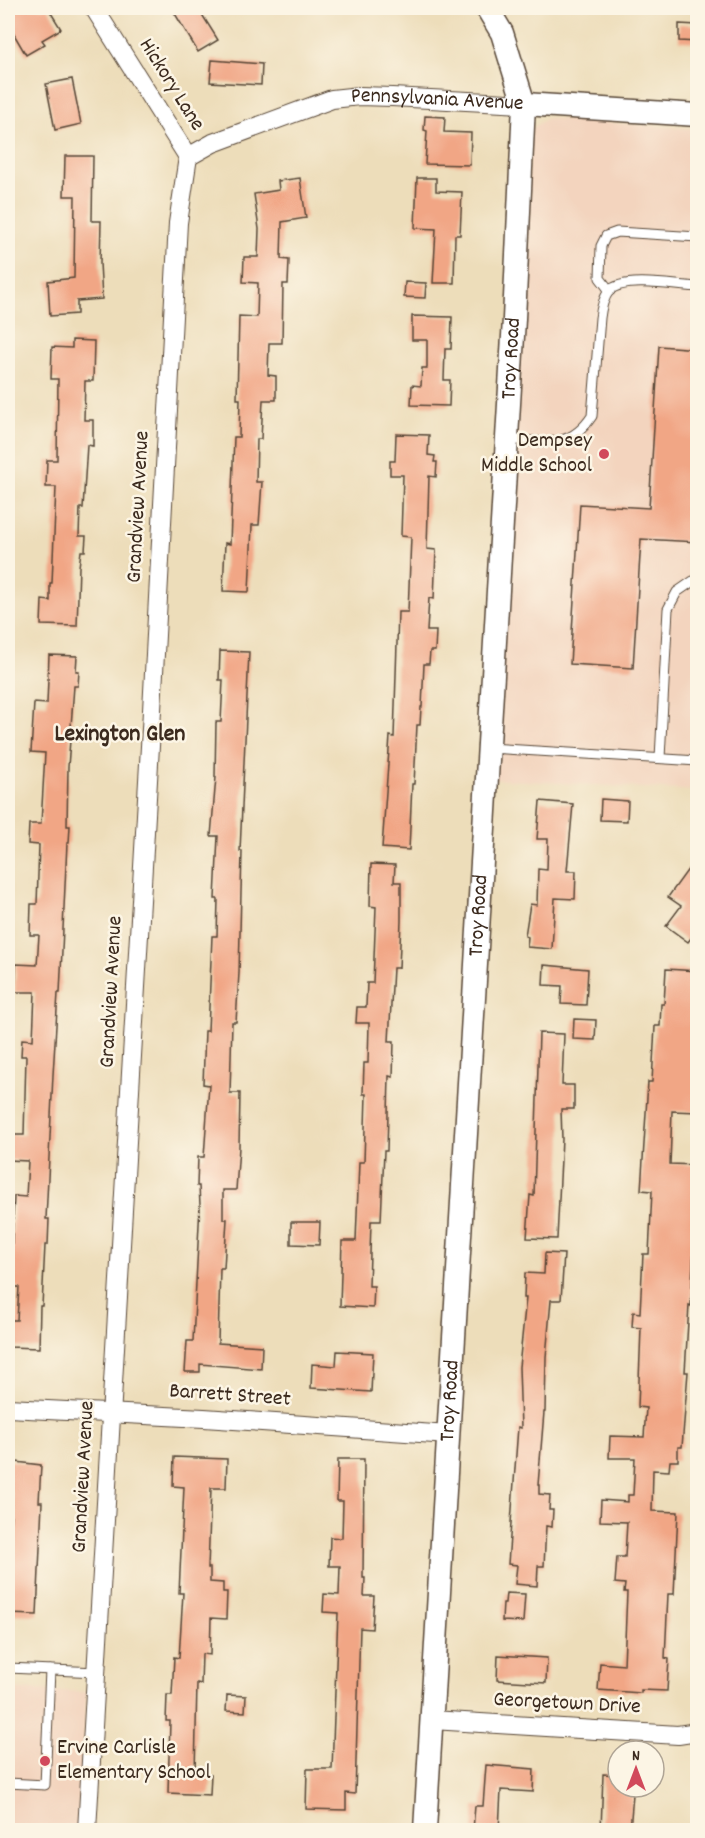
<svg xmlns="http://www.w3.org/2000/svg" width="705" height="1838" viewBox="0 0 705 1838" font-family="Dekko,sans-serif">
  <rect width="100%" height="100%" fill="#fcf5e5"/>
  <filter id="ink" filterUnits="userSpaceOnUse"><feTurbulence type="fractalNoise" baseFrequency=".0167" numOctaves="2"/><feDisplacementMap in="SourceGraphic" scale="12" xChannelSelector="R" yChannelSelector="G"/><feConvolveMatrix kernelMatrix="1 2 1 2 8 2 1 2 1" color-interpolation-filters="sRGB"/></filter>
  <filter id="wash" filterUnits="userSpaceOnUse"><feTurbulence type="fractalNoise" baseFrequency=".008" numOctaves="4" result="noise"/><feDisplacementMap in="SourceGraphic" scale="24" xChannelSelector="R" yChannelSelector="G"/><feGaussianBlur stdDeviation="1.35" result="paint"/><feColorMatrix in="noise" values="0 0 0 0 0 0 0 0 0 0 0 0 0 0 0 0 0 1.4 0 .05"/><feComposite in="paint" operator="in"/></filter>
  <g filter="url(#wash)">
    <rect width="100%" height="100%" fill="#edddba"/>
    <!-- built -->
    <g fill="#f3d4be">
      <polygon points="547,118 697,129 697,791 489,779 531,129"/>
      <polygon points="8,1689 87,1692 78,1830 8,1830"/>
    </g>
    <g id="blocks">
      <!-- building -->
      <g fill="#f1a685">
        <polygon points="8,8 48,8 61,29 42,40 45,44 26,55 8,24"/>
        <polygon points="182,8 198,8 218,40 198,52 174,12"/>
        <polygon points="679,24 698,25 698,42 679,41"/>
        <polygon points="212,60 262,64 261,85 210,82"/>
        <polygon points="72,79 81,124 55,130 46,84"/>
        <polygon points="425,116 445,117 444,132 471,133 470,165 425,164 427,131 424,130"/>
        <polygon points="65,156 93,156 92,221 101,221 100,263 102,299 77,301 77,314 50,316 48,281 74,278 75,196 64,196"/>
        <polygon points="300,178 306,218 282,222 281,259 289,260 288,284 283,284 282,343 269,343 268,375 276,376 276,400 263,400 261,439 257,439 256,482 262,482 259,525 252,525 249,592 223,591 225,543 230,544 234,437 239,437 240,399 237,399 239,316 257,317 258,283 243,282 244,257 258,257 259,229 254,194 279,190 278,181"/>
        <polygon points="417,178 436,178 436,191 462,192 460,235 455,235 454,283 433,283 436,229 415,228"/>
        <polygon points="405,282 426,283 425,298 404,297"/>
        <polygon points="412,316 452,317 451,349 445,349 444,380 450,380 449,406 411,405 412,385 421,386 422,368 427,368 427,340 412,340"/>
        <polygon points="72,340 94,341 93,381 85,381 84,420 93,420 93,446 87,445 83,508 80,508 79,536 86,536 85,551 81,551 79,567 77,626 41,625 42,600 50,601 50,583 52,583 56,487 46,487 47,460 57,460 58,379 51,379 52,347 72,348"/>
        <polygon points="659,346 698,349 698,542 641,539 633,668 570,664 580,504 649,508"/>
        <polygon points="396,434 429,435 428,455 435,456 434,462 437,462 436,477 429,476 427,549 436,550 434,599 429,598 427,631 436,631 435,651 430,651 429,664 424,664 422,707 421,707 420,725 417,725 414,784 412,784 409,850 382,848 390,736 394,737 398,612 408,612 411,537 401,536 403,475 390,475 390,461 395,461"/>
        <polygon points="220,651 249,652 240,851 242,851 239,973 236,1022 232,1022 230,1093 240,1093 239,1147 236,1190 223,1190 223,1219 227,1219 224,1268 220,1268 218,1343 262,1346 261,1369 200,1364 200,1372 185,1372 187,1341 193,1341 200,1205 199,1186 197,1186 198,1157 204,1157 209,1085 203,1084 205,1031 208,1031 212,936 217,936 218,899 215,899 218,836 211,836 216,777 215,777 216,722 221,722 223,680 219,680"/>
        <polygon points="49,655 77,656 76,671 79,671 78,686 74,686 68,767 67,826 70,826 69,843 67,843 60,993 58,993 53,1075 46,1219 49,1219 48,1245 45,1245 42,1306 40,1306 39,1348 8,1347 8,1320 17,1320 19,1287 10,1287 14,1196 26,1197 28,1161 8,1160 9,1135 24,1135 26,1056 21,1056 22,1039 33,1040 35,992 15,992 16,964 37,965 39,935 30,935 31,904 37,904 39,845 28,844 29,824 41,824 45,753 31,752 34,703 47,704"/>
        <polygon points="601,799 628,801 627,821 600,820"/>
        <polygon points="540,801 573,804 567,871 576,871 575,899 555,898 552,949 527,947 528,937 525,936 530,904 537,905 538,869 547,870 548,839 537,839"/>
        <polygon points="371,864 395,865 394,882 401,882 401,921 399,968 393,968 389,1041 394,1041 393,1077 389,1076 387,1151 384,1151 381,1221 371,1221 369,1286 374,1286 373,1308 340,1306 342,1241 356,1241 359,1162 364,1162 366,1094 363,1094 364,1063 368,1063 369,1023 356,1023 357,1007 366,1007 367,983 373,983 376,907 370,906"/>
        <polygon points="689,868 698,874 698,929 688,942 666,926 681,906 668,897"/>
        <polygon points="544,965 588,969 586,1005 561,1004 562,986 543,985"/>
        <polygon points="666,969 698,971 698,1112 672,1111 670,1164 698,1165 698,1194 696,1194 691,1306 689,1305 685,1372 688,1372 682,1447 678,1447 678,1461 670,1461 669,1471 653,1470 652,1511 678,1512 674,1594 668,1594 665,1658 669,1659 667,1691 641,1690 641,1693 598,1690 600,1663 624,1665 627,1592 624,1592 625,1584 615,1583 617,1557 625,1557 627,1522 600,1521 601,1500 628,1502 628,1495 633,1495 635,1458 609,1458 610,1436 644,1437 646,1408 638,1407 641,1328 632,1327 633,1312 640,1313 643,1254 649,1254 652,1191 641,1190 648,1082 652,1082 655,1026 660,1026 661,1004 664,1004"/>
        <polygon points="574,1019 596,1020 595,1040 573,1039"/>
        <polygon points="539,1033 564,1034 562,1085 574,1085 574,1109 561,1109 562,1139 557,1239 527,1238 530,1195 534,1196"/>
        <polygon points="291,1222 320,1222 319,1245 291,1244"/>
        <polygon points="545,1253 564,1254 561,1300 551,1300 546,1357 545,1412 544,1412 538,1485 539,1485 539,1494 550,1495 549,1510 553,1510 552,1527 546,1526 544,1566 538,1566 537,1586 515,1584 517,1565 508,1564 518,1427 521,1428 519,1367 526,1298 524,1298 525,1273 544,1274"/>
        <polygon points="337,1351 373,1353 371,1392 311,1388 312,1364 336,1366"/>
        <polygon points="174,1457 227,1459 226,1488 211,1488 208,1568 210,1568 210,1582 223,1583 223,1592 227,1592 226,1619 211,1618 210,1655 202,1654 201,1684 197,1683 195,1773 211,1774 210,1795 168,1793 170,1721 166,1721 167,1695 172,1695 174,1657 179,1658 183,1593 179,1593 184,1487 173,1486"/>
        <polygon points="338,1459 364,1459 363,1578 365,1578 364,1596 374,1596 372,1629 360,1628 355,1794 346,1793 346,1810 306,1809 307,1769 332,1769 338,1613 323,1612 324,1594 339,1595 340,1566 329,1566 330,1537 342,1538 343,1501 337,1501"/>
        <polygon points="8,1461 41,1465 39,1502 42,1502 37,1615 8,1614 8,1579 11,1579 12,1547 9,1547 12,1491 8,1490"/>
        <polygon points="506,1593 525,1594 523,1622 502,1621 503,1603 505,1603"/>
        <polygon points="498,1655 547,1658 546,1683 497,1680"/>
        <polygon points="227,1695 246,1696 245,1712 226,1711"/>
        <polygon points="486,1765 534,1769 533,1792 501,1790 499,1830 473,1830 475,1806 483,1806"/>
        <polygon points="603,1774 618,1775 618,1787 630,1787 630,1793 633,1794 630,1830 601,1830"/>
      </g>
    </g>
  </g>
  <g filter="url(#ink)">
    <use href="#blocks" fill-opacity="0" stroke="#564535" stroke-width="1.5"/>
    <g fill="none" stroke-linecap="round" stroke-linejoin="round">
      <!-- service casing -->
      <g stroke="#564535" stroke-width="11">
        <g id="service">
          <polyline points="610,291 600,278 601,246 606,236 617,232 698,237"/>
          <path d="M506,439C543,441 569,451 592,416L600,318C601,309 603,299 609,291C624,276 677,286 698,287"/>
          <polyline points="490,748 698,761"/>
          <polyline points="660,758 668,609 677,592 693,581 698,581"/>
          <polyline points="8,1668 97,1672"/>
          <polyline points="8,1783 45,1785 50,1670"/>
        </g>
      </g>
      <!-- minor casing -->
      <g stroke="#564535" stroke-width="20">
        <g id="minor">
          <polyline points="94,8 188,157"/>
          <path id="s1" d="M188,157L213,143L332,99L360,96L392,97L524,104"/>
          <polyline points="8,1408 204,1418 449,1435"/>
          <polyline points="432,1720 678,1735 691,1733 698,1729"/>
          <polyline points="87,1830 151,729 178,223 188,157"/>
        </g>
      </g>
      <!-- tertiary casing -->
      <g stroke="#564535" stroke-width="25">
        <g id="tertiary">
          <polyline points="524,104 698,115"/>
          <path id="s2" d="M425,1830L514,319L524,104L502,33L487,8"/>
        </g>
      </g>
      <!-- service -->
      <use href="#service" stroke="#fff" stroke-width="9"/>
      <!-- minor -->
      <use href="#minor" stroke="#fff" stroke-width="18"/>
      <!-- tertiary -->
      <use href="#tertiary" stroke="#fff" stroke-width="22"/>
    </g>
  </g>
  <!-- markers -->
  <g fill="#d1495b" stroke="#fcf5e5" stroke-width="2">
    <circle cx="604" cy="454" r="6"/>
    <circle cx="45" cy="1761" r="6"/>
  </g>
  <g text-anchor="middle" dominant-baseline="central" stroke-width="5" stroke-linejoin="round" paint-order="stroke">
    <!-- street labels -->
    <g font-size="22" fill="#3b2a1e" stroke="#fcf5e5">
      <text transform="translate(171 85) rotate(58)">Hickory Lane</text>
      <text stroke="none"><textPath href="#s1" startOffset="261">Pennsylvania Avenue</textPath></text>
      <text stroke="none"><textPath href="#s2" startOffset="1474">Troy Road</textPath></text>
      <text transform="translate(139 507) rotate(-87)">Grandview Avenue</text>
      <text stroke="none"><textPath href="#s2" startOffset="916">Troy Road</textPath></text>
      <text transform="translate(112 992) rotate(-87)">Grandview Avenue</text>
      <text transform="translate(230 1396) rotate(4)">Barrett Street</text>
      <text stroke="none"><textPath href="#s2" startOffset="430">Troy Road</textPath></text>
      <text transform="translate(84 1477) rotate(-87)">Grandview Avenue</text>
      <text transform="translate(567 1704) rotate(3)">Georgetown Drive</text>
    </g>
    <!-- poi labels -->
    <g font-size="22" fill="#3b2a1e" stroke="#fcf5e5" text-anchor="end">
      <text x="592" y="441">Dempsey<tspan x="592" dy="25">Middle School</tspan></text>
      <text x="57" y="1748" text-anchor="start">Ervine Carlisle<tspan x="57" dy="25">Elementary School</tspan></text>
    </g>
    <!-- neighbourhood labels -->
    <g font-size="24" font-weight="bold" fill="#3b2a1e" stroke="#fcf5e5">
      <text x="120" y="735">Lexington Glen</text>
    </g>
  </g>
  <!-- margin -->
  <rect width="705" height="1838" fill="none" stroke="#fcf5e5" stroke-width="30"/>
  <!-- north arrow -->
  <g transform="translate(636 1769)"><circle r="28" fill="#fcf5e5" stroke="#afa495" stroke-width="1.5"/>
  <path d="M0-4.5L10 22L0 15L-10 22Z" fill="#d1495b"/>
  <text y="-9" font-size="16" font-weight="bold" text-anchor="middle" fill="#3b2a1e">N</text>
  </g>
</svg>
